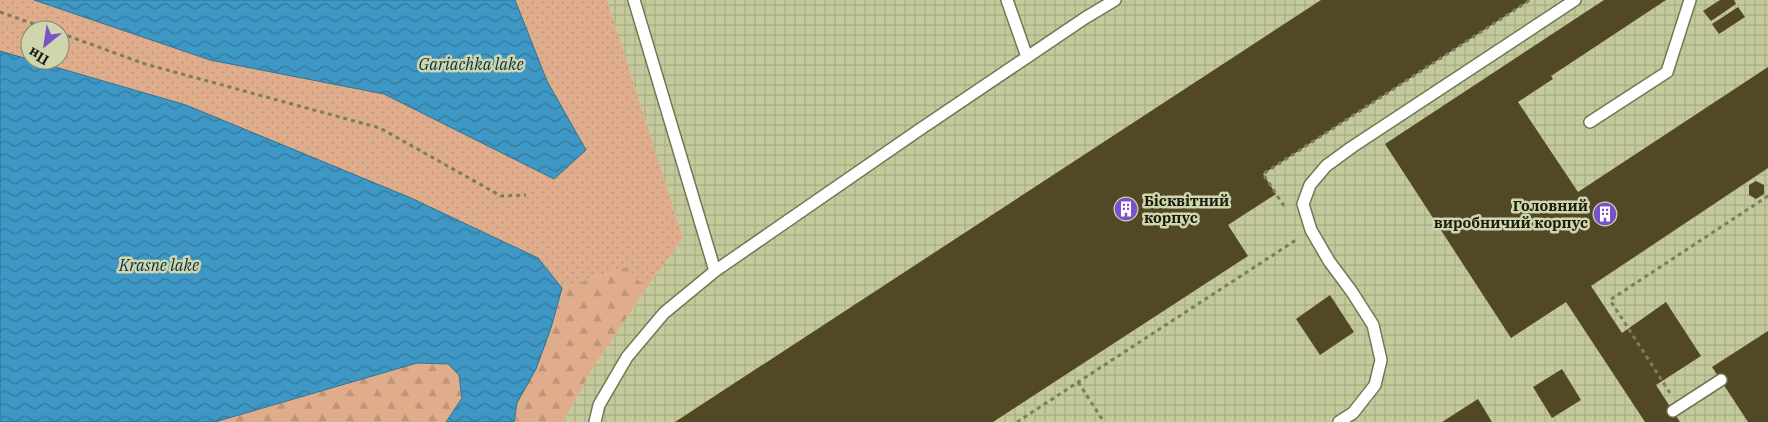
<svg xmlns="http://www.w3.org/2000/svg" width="1768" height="422" viewBox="0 0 1768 422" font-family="'IBM Plex Serif',serif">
  <defs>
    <pattern id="industrial-grid" width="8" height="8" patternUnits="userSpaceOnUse" patternTransform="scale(1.25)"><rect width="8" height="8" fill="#c5ca9c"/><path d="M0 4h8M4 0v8" fill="none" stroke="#a9ad85"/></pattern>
    <pattern id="grass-dots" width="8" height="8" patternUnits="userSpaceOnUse" patternTransform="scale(1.25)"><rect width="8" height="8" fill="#dfad8c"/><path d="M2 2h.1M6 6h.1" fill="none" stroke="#bf9478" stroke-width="1.8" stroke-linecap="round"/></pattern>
    <pattern id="forest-firs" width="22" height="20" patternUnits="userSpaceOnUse" patternTransform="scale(1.25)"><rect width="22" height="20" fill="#dfad8c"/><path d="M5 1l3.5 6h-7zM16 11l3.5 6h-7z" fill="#bf9478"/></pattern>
    <pattern id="water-waves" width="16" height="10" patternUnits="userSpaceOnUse" patternTransform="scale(1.25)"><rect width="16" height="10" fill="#3e97c4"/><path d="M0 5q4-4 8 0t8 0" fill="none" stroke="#337a9e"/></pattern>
  </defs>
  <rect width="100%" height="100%" fill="#cfd5ad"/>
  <!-- industrial -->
  <polygon fill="url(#industrial-grid)" points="607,0 1768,0 1768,422 563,422 592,369 646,289 683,238"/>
  <!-- grass -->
  <polygon fill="url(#grass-dots)" points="0,0 34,0 210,60 384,94 554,178 586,150 547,81 515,0 607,0 683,238 646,289 627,267 562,288 538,258 411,198 186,105 31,60 60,60 60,30 30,30 30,60 0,51"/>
  <!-- forest -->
  <g fill="url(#forest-firs)">
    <polygon points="627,267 646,289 592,369 563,422 514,422 517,403 536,369 551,328 562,288"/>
    <polygon points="417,363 448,364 459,375 462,398 446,422 215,422"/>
  </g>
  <!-- water -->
  <g fill="url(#water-waves)" stroke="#33728d">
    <polygon points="34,0 515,0 547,81 586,150 554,179 384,94 210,60"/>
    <polygon points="0,51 186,105 411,198 538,258 562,288 551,328 536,369 517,403 514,422 446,422 462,398 459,375 448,364 417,363 215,422 0,422"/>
  </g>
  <!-- building -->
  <g fill="#524825">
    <polygon points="1321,0 1530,0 1263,174 1276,194 1228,225 1248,256 993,422 675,422"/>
    <polygon points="1604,0 1666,0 1551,76 1553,79 1518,102 1578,192 1768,67 1768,168 1591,286 1622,333 1666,302 1701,356 1656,385 1680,422 1645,422 1566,302 1511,338 1385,144"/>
    <polygon points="1720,0 1734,0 1736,4 1711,21 1703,11"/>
    <polygon points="1738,7 1745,17 1719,34 1712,24"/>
    <polygon points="1756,181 1764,185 1764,194 1756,199 1749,195 1749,185"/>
    <polygon points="1330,295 1354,332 1320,355 1296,319"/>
    <polygon points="1768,331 1768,422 1748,422 1712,367"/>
    <polygon points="1562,369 1581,400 1552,418 1533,387"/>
    <polygon points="1478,399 1492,422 1442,422"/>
  </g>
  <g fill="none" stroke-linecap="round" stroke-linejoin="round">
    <!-- lane casing -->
    <g stroke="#737853" stroke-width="14">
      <g id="lane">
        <polyline points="634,0 715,271"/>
        <polyline points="1007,0 1027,57"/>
        <polyline points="1590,122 1667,72 1690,0"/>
        <polyline points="1673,411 1721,380"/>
        <polyline points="595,422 599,405 627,357 664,313 715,271 919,130 1085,18 1115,0"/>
        <polyline points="1339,422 1353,413 1375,385 1381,360 1373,325 1352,292 1329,261 1311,230 1303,204 1310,185 1326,166 1352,147 1575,0"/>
      </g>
    </g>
    <!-- path -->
    <g stroke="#797d61" stroke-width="3" stroke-dasharray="4 4" stroke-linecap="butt">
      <polyline points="0,12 51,30"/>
      <polyline points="60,33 145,64 380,128 501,196 526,195"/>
      <polyline points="1284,206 1263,174 1530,0"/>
      <polyline points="1078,382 1104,422"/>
      <polyline points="1670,393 1610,300 1768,196"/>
      <polyline points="1017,422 1296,240"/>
    </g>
    <!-- lane -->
    <use href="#lane" stroke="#fff" stroke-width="11"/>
  </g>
  <!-- icons -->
  <defs>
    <g id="building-disc" transform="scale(1.25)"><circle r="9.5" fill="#7851cb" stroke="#cfd5ad"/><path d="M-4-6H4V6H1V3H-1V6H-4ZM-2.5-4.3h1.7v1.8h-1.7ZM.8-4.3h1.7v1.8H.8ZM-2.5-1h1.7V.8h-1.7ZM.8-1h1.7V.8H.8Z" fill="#fff"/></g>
  </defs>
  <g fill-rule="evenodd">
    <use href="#building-disc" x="1126" y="209"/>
    <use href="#building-disc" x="1605" y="214"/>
  </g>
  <g text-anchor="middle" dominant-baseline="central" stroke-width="5" stroke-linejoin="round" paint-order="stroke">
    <!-- poi labels -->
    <g font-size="15" font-weight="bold" fill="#1a1c0d" stroke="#cfd5ad" text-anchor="start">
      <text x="1144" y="200">Бісквітний<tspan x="1144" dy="17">корпус</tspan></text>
      <text x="1588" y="205" text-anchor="end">Головний<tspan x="1588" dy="17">виробничий корпус</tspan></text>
    </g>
    <!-- water labels -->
    <g font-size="16" font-style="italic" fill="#073043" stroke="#cfd5ad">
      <text x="471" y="64">Gariachka lake</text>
      <text x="159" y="265">Krasne lake</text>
    </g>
  </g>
  <!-- north arrow -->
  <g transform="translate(45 45) rotate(210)"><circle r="24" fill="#cfd5ad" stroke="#878b6d"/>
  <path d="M0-4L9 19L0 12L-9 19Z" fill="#7851cb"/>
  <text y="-8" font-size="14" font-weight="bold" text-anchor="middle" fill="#1a1c0d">Пн</text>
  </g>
</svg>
